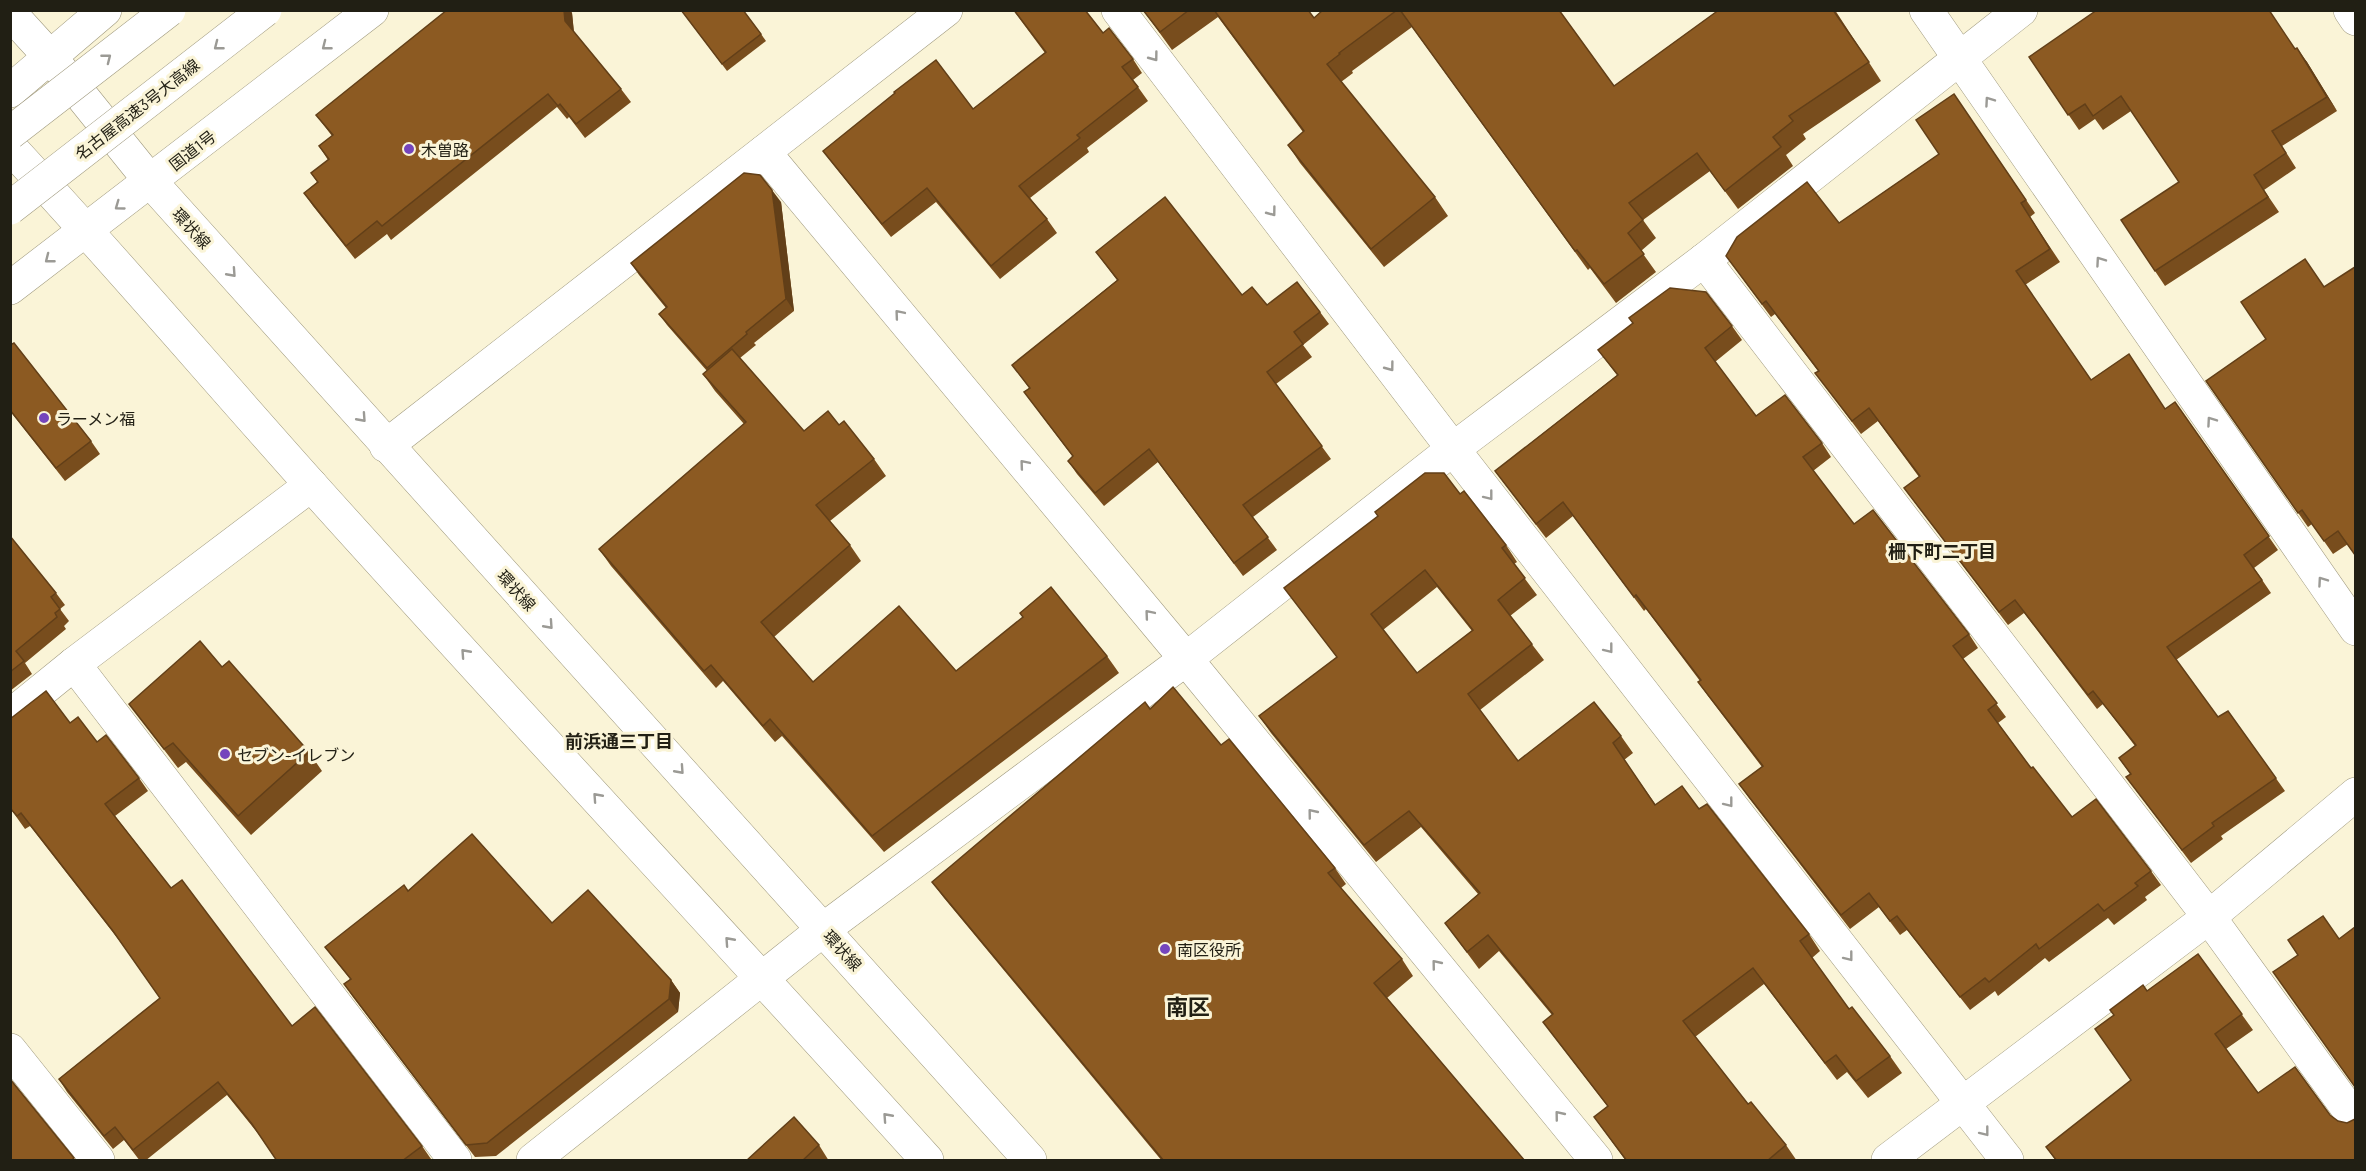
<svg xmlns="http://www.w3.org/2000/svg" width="2366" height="1171" viewBox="0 0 2366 1171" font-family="Barlow,'Noto Sans JP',sans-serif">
  <rect width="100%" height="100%" fill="#faf4d7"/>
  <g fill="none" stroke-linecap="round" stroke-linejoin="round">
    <!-- minor casing -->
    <g stroke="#9f997e" stroke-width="34">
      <g id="minor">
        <polyline points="1118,10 1453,449 2007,1160"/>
        <polyline points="1926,10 2356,629"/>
        <polyline points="2350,10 2356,19"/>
        <polyline points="764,152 1186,659 1596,1160"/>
        <polyline points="1704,260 2209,917 2356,1120"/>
        <polyline points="386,446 946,10"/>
        <polyline points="74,664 455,1160"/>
        <polyline points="10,716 74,664 311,485"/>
        <polyline points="10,1050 98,1160"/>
        <polyline points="533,1160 824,929 1186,659 1453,449 1704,260 2021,10"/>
      </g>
    </g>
    <!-- tertiary casing -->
    <g stroke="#9f997e" stroke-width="34">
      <polyline id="tertiary" points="1888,1160 2209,917 2356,794"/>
    </g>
    <!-- primary casing -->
    <g stroke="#9f997e" stroke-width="34">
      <g id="primary">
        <polyline points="10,13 51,58 151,182 1030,1160"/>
        <path d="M10,147C113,258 211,373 312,486C515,712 723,934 927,1160"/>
      </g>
    </g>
    <!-- trunk casing -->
    <g stroke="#9f997e" stroke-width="34">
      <g id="trunk">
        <polyline points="10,91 105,10"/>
        <polyline points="10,288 372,10"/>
      </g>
    </g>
    <!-- minor -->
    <use href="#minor" stroke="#fff" stroke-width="33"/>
    <!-- tertiary -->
    <use href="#tertiary" stroke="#fff" stroke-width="33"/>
    <!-- primary -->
    <use href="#primary" stroke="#fff" stroke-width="33"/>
    <!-- trunk -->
    <use href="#trunk" stroke="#fff" stroke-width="33"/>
    <!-- motorway-bridge casing -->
    <g stroke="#9f997e" stroke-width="34" stroke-linecap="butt">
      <g id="motorway-bridge">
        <polyline points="10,133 169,10"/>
        <polyline points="10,208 265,10"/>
      </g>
    </g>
    <!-- motorway-bridge -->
    <use href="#motorway-bridge" stroke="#fff" stroke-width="33"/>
  </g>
  <!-- wall -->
  <g fill="#784d1d" fill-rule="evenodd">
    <polygon points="681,10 761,34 766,41 727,71"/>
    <polygon points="1013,10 1085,10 1103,33 1133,59 1142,73 1133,80 1148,101 1087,148 1089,152 1030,198 1047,219 1057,233 1000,279 936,202 891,237 833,164 823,151 973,109 1045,53"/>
    <polygon points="1143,10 1308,10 1314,18 1323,10 1559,10 1614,86 1716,12 1714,10 1835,10 1881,81 1803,134 1806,139 1786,155 1793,166 1738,209 1710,171 1643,220 1656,238 1641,251 1656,272 1616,303 1590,268 1588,270 1412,27 1352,71 1353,73 1341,82 1435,197 1448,216 1384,267 1300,163 1288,145 1303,132 1218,17 1172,50"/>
    <polygon points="572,13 574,32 621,89 631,102 585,138 569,117 567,119 557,107 391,240 387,234 355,259 313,206 304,193 317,182 311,173 328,160 319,146 332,136 316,115"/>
    <polygon points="2295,49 2307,62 2337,111 2282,146 2296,168 2264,190 2279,212 2165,286 2155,271 2179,182 2131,111 2103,130 2095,119 2079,130 2029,57"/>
    <polygon points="1954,94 2035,213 2030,217 2060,262 2025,285 2091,380 2166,409 2175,402 2278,550 2254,568 2271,593 2176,660 2218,717 2228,711 2285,791 2221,836 2223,839 2191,863 2126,777 2130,774 2119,758 2135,746 2103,704 2097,709 2024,613 2008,625 1904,488 1919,477 1878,421 1861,434 1825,386 1815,373 1818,371 1775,314 1771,317 1726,256 1839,223 1939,154"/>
    <polygon points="781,202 794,311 754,343 756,345 740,358 804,431 839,425 874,459 886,476 830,521 850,545 861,561 774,637 813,682 956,671 1107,656 1119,673 884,852 782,736 775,742 723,681 716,688 611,566 599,549 744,424 715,391 703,374 707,371 667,325 659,314 666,308 639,275 631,263"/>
    <polygon points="1096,252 1242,295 1267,305 1320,312 1329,324 1303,345 1312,357 1276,384 1331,459 1253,517 1277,550 1243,576 1158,462 1104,506 1077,474 1068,461 1073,457 1024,392 1029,388 1012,365 1117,280"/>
    <polygon points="1732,326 1742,340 1715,362 1756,416 1822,443 1831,457 1813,471 1854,524 1969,634 1978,648 1963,659 2006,717 1998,723 2031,768 2072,817 2151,871 2161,885 2145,897 2147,900 2114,925 2108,918 2049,962 2045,958 1998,996 1995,991 1970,1010 1907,930 1900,935 1879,907 1850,929 1749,798 1739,784 1762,767 1708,696 1698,682 1700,681 1646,609 1644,611 1573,516 1546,538 1495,471 1617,375 1598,350"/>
    <polygon points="2266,339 2348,544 2333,554 2312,524 2308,527 2206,381"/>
    <polygon points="10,345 91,441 100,454 65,481 10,411"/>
    <path d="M1460,494L1506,545L1517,562L1514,564L1537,595L1510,616L1544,660L1480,710L1518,761L1621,736L1633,753L1624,760L1656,805L1699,809L1809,934L1820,951L1812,958L1849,1009L1890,1056L1902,1073L1868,1098L1847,1072L1837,1080L1764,984L1695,1037L1748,1104L1786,1145L1797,1161H1626L1594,1117L1608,1107L1555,1038L1543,1022L1552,1015L1499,951L1479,969L1445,923L1478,894L1421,827L1376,862L1271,733L1259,716L1337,657L1284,588ZM1437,587L1472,631L1417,673L1383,630Z"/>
    <polygon points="10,536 56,593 65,605 60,609 69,621 64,626 66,629 25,663 32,674 10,691"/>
    <polygon points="222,667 309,752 322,771 251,835 186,762 178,768 129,704"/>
    <polygon points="1150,709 1221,745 1335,868 1346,884 1341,888 1402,959 1413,976 1387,998 1525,1161 1162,1161 944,898 932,882"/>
    <polygon points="70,723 97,742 139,778 148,791 115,816 171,888 292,1026 422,1146 431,1159 429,1161 277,1161 260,1136 227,1095 145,1161 140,1161 124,1140 113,1149 67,1092 59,1079 160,998 122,944 30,826 25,829 10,808"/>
    <polygon points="408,891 552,923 671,980 680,993 678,1012 496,1156 475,1157 353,997 344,984 350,979 325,947"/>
    <polygon points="2198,954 2253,1030 2226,1049 2258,1093 2355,1161 2056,1161 2046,1147 2131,1080 2147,991"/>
    <polygon points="819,1145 829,1161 746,1161"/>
  </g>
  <!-- shaded-wall -->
  <g fill="#623f18">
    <polygon points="564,10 571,10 572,13 574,34 565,21"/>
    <polygon points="2297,48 2307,62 2337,111 2327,97"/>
    <polygon points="772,190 781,202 794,311 786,299"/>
    <polygon points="671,980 680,993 678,1012 669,999"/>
  </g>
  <!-- building -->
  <g fill="#8c5a22" stroke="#623f18" stroke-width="1.5" fill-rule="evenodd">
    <polygon points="447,10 564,10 565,21 621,89 576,124 560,104 558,106 548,94 382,226 377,221 346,246 304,193 318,182 311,173 329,159 319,146 333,135 316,115"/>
    <polygon points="681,10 743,10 761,34 722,64"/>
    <polygon points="1014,10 1085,10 1103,33 1109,28 1133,59 1122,67 1138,87 1077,135 1080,138 1019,186 1047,219 991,266 927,188 882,224 823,151 895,93 894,92 936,60 973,109 1046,52"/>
    <polygon points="1143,10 1189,10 1160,32"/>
    <polygon points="1214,10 1308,10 1314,18 1323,10 1397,10 1339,53 1340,54 1327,64 1435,197 1371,249 1288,145 1304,131"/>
    <polygon points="1400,10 1559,10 1614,86 1716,12 1714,10 1833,10 1869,62 1789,116 1793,121 1773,137 1781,147 1725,191 1697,153 1629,203 1643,220 1628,233 1644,254 1604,284 1577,250 1575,251"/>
    <polygon points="2097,10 2269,10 2295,49 2297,48 2327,97 2272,131 2286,153 2254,175 2268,197 2155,271 2121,220 2179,182 2121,96 2093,116 2085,104 2068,115 2029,57"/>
    <polygon points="1954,94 2026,200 2021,203 2050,249 2016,271 2091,380 2129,354 2165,409 2175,402 2269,536 2244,555 2262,580 2167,647 2218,717 2228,711 2276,778 2212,823 2214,826 2182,850 2126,777 2131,774 2119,758 2136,745 2093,691 2088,695 2015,600 1999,612 1904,488 1920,476 1869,408 1852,421 1815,373 1819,371 1766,301 1762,304 1726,256 1737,237 1807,182 1839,223 1939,154 1916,120"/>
    <polygon points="744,173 760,175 772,190 786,299 746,332 747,334 707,368 659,314 667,307 631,263"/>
    <polygon points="1165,197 1242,295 1252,287 1267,305 1297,282 1320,312 1294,332 1303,344 1267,372 1322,446 1243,505 1268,537 1234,563 1149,449 1095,493 1068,461 1073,456 1024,392 1030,388 1012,365 1118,280 1096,252"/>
    <polygon points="2305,259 2324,287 2355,267 2355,555 2338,531 2324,541 2302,510 2298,513 2206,381 2266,339 2241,302"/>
    <polygon points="1670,288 1706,292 1732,326 1705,348 1756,416 1785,395 1822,443 1803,457 1854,524 1873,510 1969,634 1953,646 1997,703 1988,710 2031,768 2033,767 2072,817 2096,799 2151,871 2135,883 2138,886 2104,911 2098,904 2039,949 2036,944 1989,982 1985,978 1960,997 1897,916 1890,921 1869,893 1841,915 1739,784 1763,766 1698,682 1701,680 1636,595 1634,597 1563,502 1536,524 1495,471 1618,375 1598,350 1633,323 1629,318"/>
    <polygon points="14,343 91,441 56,468 10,410 10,345"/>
    <polygon points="732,349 804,431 828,411 839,425 844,421 874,459 816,505 850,545 761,622 813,682 899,606 956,671 1023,617 1020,613 1051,587 1107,656 872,836 770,719 763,726 711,665 704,671 599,549 746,422 703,374"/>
    <path d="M1425,473H1444L1460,494L1464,491L1506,545L1502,548L1525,578L1498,600L1532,644L1468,694L1518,761L1594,702L1621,736L1613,743L1655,805L1682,786L1699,809L1707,804L1809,934L1800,941L1849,1009L1852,1007L1890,1056L1856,1081L1836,1055L1825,1063L1753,968L1683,1021L1748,1104L1751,1102L1786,1145L1767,1161H1627L1594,1117L1608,1106L1543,1022L1553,1014L1488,935L1467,952L1445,923L1480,893L1409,811L1364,845L1259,716L1337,657L1284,588L1378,516L1375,512ZM1425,570L1473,630L1417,673L1371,614Z"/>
    <polygon points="10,536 56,593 51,597 60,609 55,613 57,617 16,651 24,661 10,672"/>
    <polygon points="200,641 222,667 229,661 309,752 238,816 173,743 164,749 129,704"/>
    <polygon points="1173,687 1221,745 1229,739 1335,868 1328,873 1402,959 1374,983 1525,1161 1164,1161 932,882 1145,702 1150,709"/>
    <polygon points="46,691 70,723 78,717 97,742 106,735 139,778 105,804 171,888 182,880 292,1026 315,1007 422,1146 402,1161 277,1161 252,1124 218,1082 133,1150 115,1127 104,1136 59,1079 160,998 113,931 21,813 17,816 10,808 10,719"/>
    <polygon points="472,834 552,923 588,890 671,980 669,999 487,1143 466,1145 344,984 351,979 325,947 404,885 408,891"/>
    <polygon points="2323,916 2339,939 2355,927 2355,1087 2273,972 2298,955 2288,940"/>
    <polygon points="2198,954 2242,1014 2215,1034 2258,1093 2295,1067 2330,1115 2338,1121 2347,1123 2355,1119 2355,1161 2057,1161 2046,1147 2131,1080 2095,1029 2114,1015 2110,1010 2143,985 2147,991"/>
    <polygon points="10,1079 74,1158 71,1161 10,1161"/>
    <polygon points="794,1117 819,1145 802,1161 746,1161"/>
  </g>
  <!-- one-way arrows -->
  <defs><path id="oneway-chevron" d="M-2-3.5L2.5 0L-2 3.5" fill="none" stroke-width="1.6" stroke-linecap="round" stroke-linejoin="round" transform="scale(1.5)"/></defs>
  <g stroke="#9b9a95">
    <use href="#oneway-chevron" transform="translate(218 46) rotate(142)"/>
    <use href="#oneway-chevron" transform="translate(326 46) rotate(142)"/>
    <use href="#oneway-chevron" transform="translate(1154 57) rotate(53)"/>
    <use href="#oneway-chevron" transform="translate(107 58) rotate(-38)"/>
    <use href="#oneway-chevron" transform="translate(1989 101) rotate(-125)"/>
    <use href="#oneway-chevron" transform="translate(119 206) rotate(144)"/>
    <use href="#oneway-chevron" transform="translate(1272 212) rotate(53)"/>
    <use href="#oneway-chevron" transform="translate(49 259) rotate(142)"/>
    <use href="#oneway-chevron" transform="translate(2100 261) rotate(-125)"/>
    <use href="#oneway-chevron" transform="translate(232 273) rotate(48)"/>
    <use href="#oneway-chevron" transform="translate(899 314) rotate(-130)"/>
    <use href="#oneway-chevron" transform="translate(1390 367) rotate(53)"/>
    <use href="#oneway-chevron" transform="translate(362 418) rotate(48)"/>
    <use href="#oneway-chevron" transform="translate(2211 421) rotate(-125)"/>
    <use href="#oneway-chevron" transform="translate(1024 464) rotate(-130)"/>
    <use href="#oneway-chevron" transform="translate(1489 496) rotate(52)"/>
    <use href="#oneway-chevron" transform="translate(2322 581) rotate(-125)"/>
    <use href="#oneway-chevron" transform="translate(1149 614) rotate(-130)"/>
    <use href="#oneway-chevron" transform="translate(549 625) rotate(48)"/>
    <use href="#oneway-chevron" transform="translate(1609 649) rotate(52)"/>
    <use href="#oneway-chevron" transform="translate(465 653) rotate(-132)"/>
    <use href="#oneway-chevron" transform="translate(680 770) rotate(48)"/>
    <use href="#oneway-chevron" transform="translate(597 797) rotate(-132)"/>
    <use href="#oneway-chevron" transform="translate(1729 803) rotate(52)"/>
    <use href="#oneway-chevron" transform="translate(1312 813) rotate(-129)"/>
    <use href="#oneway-chevron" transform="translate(729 941) rotate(-132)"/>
    <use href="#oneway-chevron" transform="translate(1849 957) rotate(52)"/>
    <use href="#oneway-chevron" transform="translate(1436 964) rotate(-129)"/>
    <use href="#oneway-chevron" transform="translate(1559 1115) rotate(-129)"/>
    <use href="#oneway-chevron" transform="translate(887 1117) rotate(-132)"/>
    <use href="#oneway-chevron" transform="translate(1985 1132) rotate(52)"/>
  </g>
  <!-- markers -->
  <g fill="#7545bc" stroke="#faf4d7" stroke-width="2">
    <circle cx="409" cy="149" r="6"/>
    <circle cx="44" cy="418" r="6"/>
    <circle cx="225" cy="754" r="6"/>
    <circle cx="1165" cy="949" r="6"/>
  </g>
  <g text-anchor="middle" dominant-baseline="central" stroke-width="6" stroke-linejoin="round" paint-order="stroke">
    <!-- street labels -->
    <g font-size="16" fill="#211f14" stroke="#faf4d7">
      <text transform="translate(137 109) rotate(-38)">名古屋高速3号大高線</text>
      <text transform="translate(192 150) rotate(-38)">国道1号</text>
      <text transform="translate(192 228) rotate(48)">環状線</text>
      <text transform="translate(517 590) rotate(48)">環状線</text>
      <text transform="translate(843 950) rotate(48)">環状線</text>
    </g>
    <!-- poi labels -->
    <g font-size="16" fill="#211f14" stroke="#faf4d7" text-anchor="start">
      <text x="421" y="149">木曽路</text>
      <text x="56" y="418">ラーメン福</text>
      <text x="237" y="754">セブン-イレブン</text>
      <text x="1177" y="949">南区役所</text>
    </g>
    <!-- neighbourhood labels -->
    <g font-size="18" font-weight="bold" fill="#211f14" stroke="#faf4d7">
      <text x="1942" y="551">柵下町二丁目</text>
      <text x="619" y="741">前浜通三丁目</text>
    </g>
    <!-- district labels -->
    <g font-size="22" font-weight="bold" fill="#211f14" stroke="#faf4d7">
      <text x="1188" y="1006">南区</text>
    </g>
  </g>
  <!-- border -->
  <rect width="2366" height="1171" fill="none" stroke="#211f14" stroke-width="24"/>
</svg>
